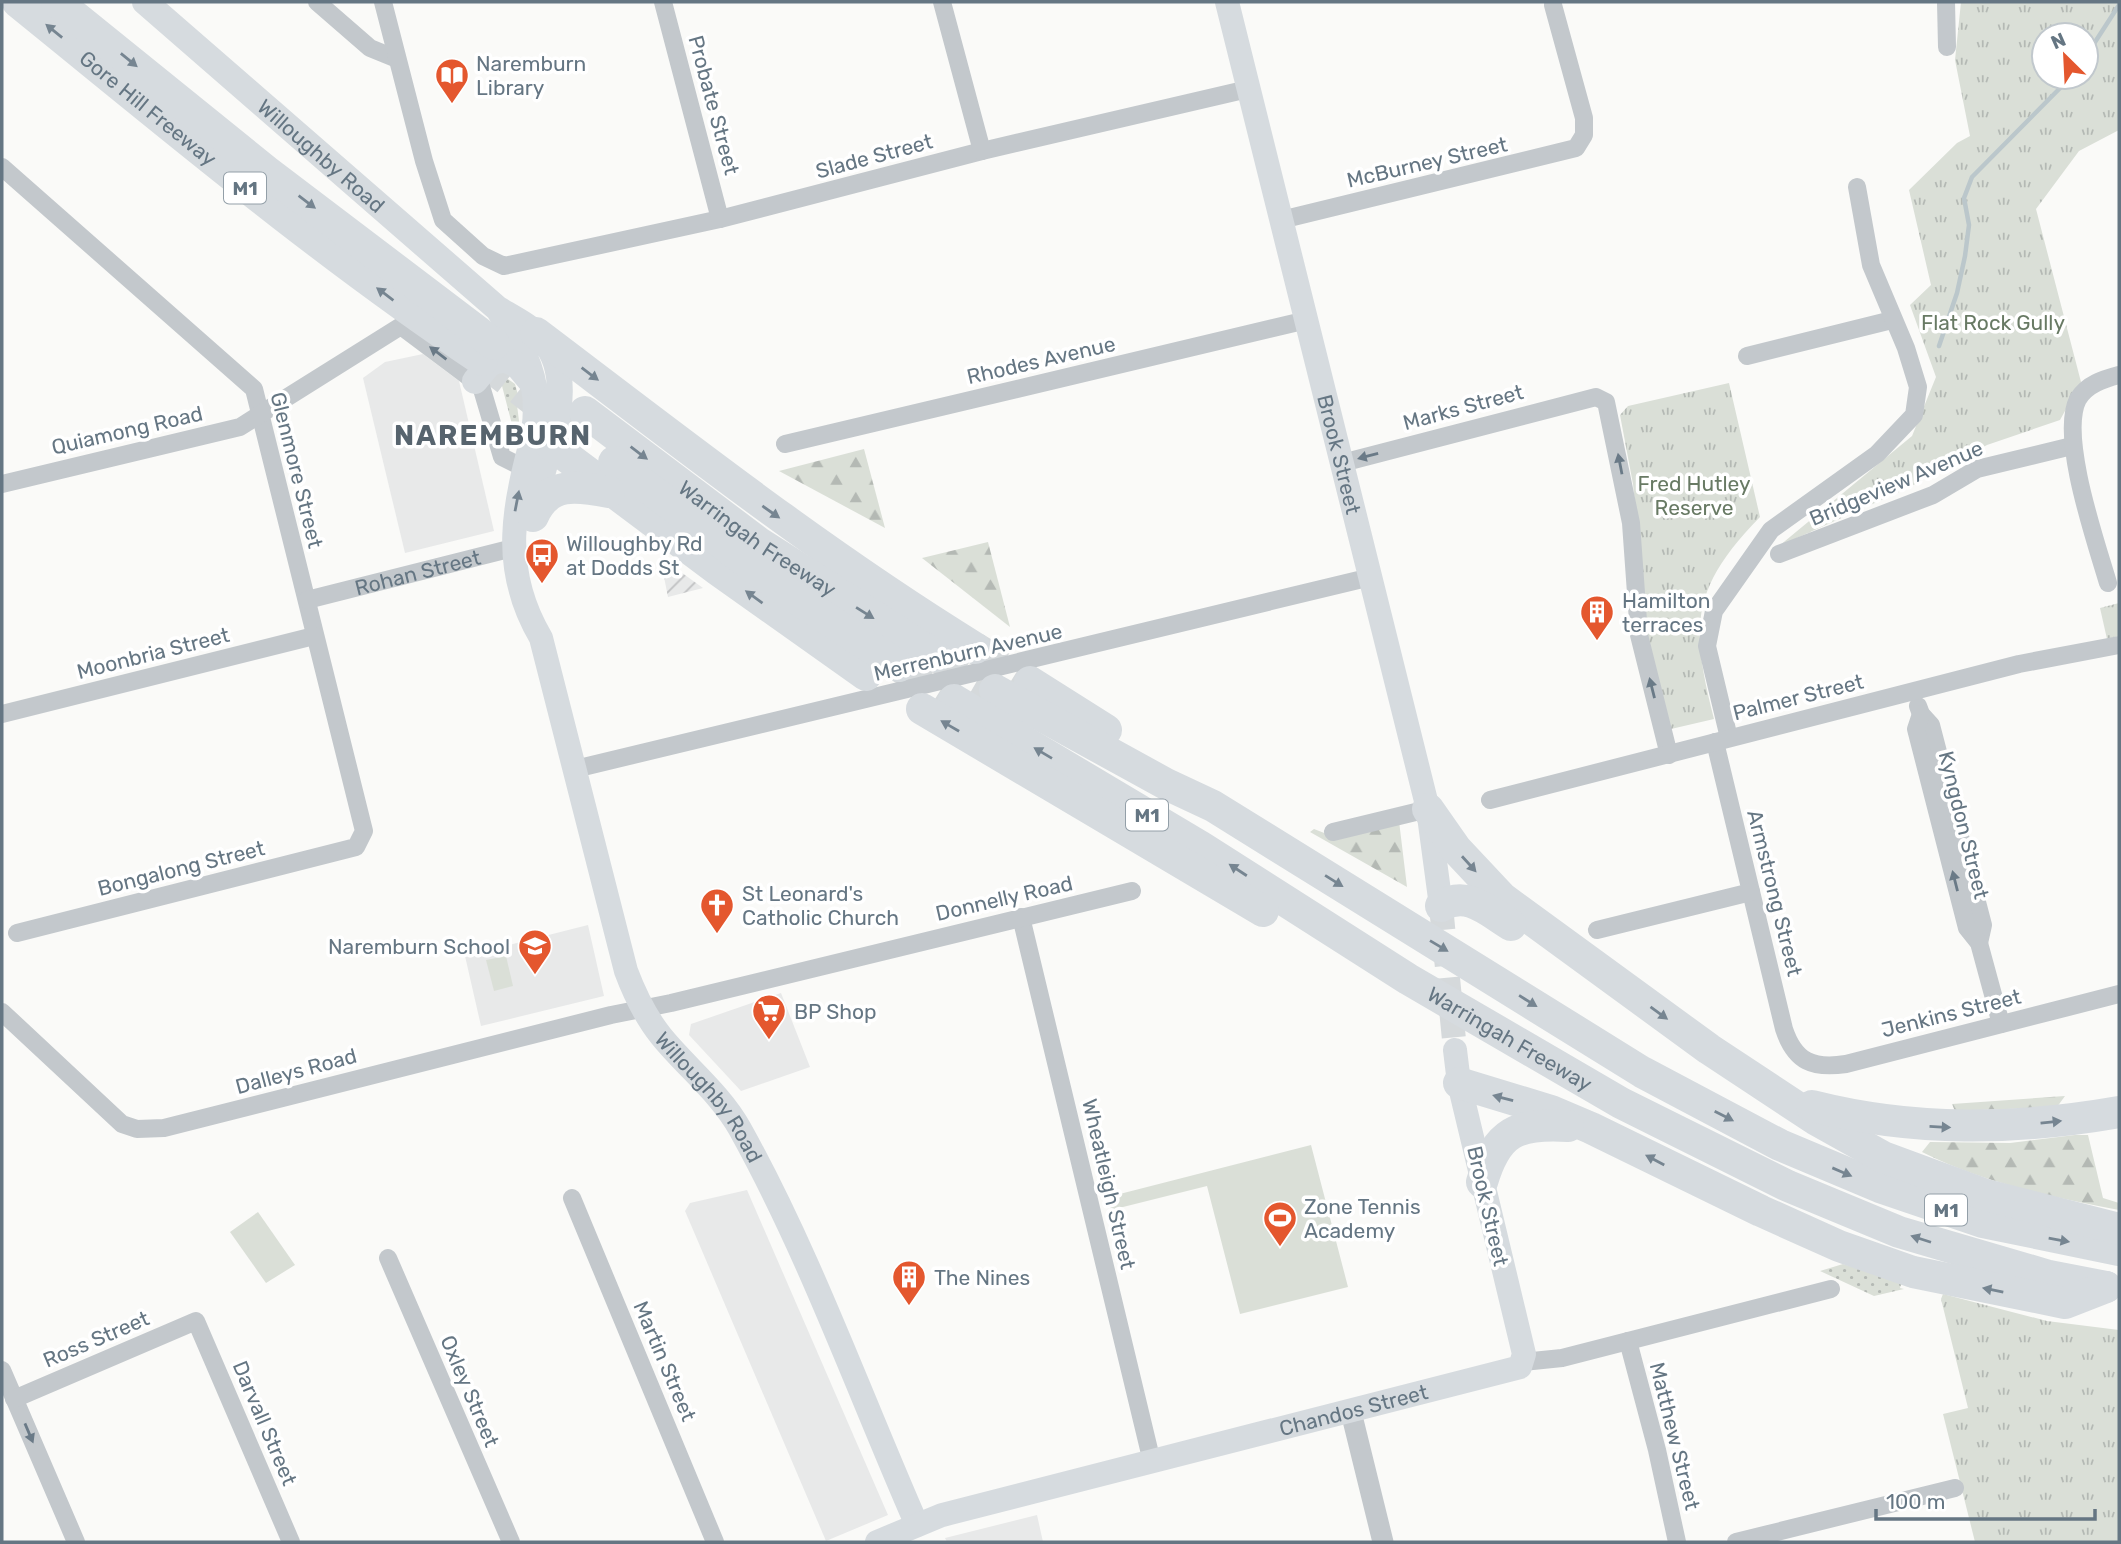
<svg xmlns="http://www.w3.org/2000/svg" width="2121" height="1544" viewBox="0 0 2121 1544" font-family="Rubik,sans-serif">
  <defs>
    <pattern id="industrial-furrows" width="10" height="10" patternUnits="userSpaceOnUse" patternTransform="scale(1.75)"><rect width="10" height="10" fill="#e8e9e9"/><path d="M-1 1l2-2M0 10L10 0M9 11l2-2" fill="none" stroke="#c0c1c2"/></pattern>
    <pattern id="grass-dots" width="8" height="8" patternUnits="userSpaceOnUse" patternTransform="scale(1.75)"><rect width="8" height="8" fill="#dadfd7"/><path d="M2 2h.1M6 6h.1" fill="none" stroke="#b4b9b4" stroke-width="1.8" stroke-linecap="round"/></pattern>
    <pattern id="forest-firs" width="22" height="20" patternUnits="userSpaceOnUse" patternTransform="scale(1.75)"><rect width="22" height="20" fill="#dadfd7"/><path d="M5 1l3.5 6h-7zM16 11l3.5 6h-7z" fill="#b4b9b4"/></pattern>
    <pattern id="park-tufts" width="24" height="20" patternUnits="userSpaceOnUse" patternTransform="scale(1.75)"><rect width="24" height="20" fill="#dadfd7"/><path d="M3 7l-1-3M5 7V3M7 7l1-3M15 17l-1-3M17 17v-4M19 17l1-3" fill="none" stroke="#b4b9b4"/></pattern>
  </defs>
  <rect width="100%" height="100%" fill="#fafaf8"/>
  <!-- built -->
  <g fill="#e8e9e9">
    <polygon points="423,354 459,381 494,531 405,553 363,378 385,362"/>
    <polygon points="588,925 604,996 481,1026 465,956"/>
    <polygon points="781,993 810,1067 741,1091 689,1035 691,1024"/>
    <polygon points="747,1190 888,1515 826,1541 685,1211 690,1203"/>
    <polygon points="1037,1515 1043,1542 947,1542 945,1538"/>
  </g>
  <!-- industrial -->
  <polygon fill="url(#industrial-furrows)" points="660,557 703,588 668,597"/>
  <!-- grass -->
  <g fill="url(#grass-dots)">
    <polygon points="505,377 515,384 520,402 517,405 519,421 515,436 501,382 491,382"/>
    <polygon points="1843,1264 1902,1282 1900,1288 1904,1289 1874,1296 1820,1271"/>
  </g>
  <!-- forest -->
  <g fill="url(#forest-firs)">
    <polygon points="864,449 885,528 779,471"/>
    <polygon points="988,542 1010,627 922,558"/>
    <polygon points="1399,821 1407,887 1310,832 1314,829 1332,836"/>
    <polygon points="2065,1096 2057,1107 1955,1111 1952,1104"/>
    <path d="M2075,1135H2088L2103,1198L2119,1203V1210C2051,1197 1984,1183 1922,1152L1930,1142L2010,1143Z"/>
  </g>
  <!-- park -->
  <g fill="url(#park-tufts)" fill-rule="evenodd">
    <path d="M1961,2H2119V130L2079,151L2036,209L2081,382L2060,420L1987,445L1906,489L1779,546L1912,436L1936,377L1910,305L1931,285L1909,190L1957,143L1970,136L1955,60ZM2044,35H2086V77H2044Z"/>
    <path d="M1729,383L1760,517C1691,588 1690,625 1714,719L1671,729L1648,639L1633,484L1620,415L1628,406Z"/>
    <polygon points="2119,603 2119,636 2107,639 2100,608"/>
    <polygon points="1943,1294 2047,1321 2119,1330 2119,1542 1975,1542 1943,1414 1968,1408 1941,1299"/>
  </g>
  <!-- pitch -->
  <g fill="#dadfd7">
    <polygon points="506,956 513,986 494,991 486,960"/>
    <polygon points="1311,1145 1348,1287 1240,1314 1207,1186 1111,1210 1108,1197"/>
    <polygon points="258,1212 295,1265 266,1283 230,1232"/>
  </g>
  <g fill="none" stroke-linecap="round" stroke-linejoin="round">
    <!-- stream -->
    <g stroke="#bbc7cb" stroke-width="4.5">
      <polyline points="2086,56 2119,5"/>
      <polyline points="1939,346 1957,293 1965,256 1969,225 1964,198 1972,177 2071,77"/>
    </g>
    <!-- secondary-tunnel -->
    <polyline stroke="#d5d9db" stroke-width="24" stroke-dasharray="24 12" stroke-linecap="butt" points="1441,906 1455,1050"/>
    <!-- motorway-tunnel -->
    <g stroke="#d5d9db" stroke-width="32" stroke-dasharray="32 16" stroke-linecap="butt">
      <polyline points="482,360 571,429"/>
      <polyline points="975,648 1030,682"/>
      <polyline points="936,656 995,690"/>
      <polyline points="899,666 954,700"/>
    </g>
    <!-- minor -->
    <g stroke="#c3c8cc" stroke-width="18">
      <polyline points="317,2 370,48 397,59"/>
      <polyline points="383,2 424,161 443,220 483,256 504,266 720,219 982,151 1248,89"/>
      <polyline points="663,2 720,219"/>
      <polyline points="942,2 982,151"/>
      <polyline points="1946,2 1947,47"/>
      <polyline points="2,167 254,389 364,831 356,847 17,933"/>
      <polyline points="1281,220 1576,148 1584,135 1584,118 1553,5"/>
      <polyline points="1747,356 1892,320"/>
      <polyline points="785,444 1307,320"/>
      <polyline points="1342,463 1596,397 1606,402 1631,523 1639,635 1669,755"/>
      <polyline points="2,484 240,427 401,326 481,386 502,457 524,468"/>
      <polyline points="1779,554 1933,495 1977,469 2072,446"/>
      <path d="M2108,583C2096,542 2059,436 2078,399C2087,384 2104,379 2119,375"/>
      <path id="s1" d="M307,600L513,548"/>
      <polyline points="1918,706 1921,714 1931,725 1983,925 1979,943"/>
      <polyline points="2,714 314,636"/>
      <polyline points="1921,714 1916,729 1967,928 1979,943 2001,1024"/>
      <polyline points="1729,738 1707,646 1714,611 1771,530 1877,454 1914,415 1918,387 1906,348 1871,265 1857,187"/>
      <path d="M1715,742L1784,1029C1795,1062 1813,1069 1846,1064L2119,994"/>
      <polyline points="575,769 1371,577"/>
      <polyline points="1490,800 2019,664 2119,645"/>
      <polyline points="1333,832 1428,809"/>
      <polyline points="1021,917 1152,1462"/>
      <polyline points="1597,930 1751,892"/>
      <polyline points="2,1012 122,1124 137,1129 164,1128 611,1015 671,1003 1132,891"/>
      <polyline points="572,1198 715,1542"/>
      <polyline points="388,1258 511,1542"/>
      <polyline points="1628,1341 1657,1450 1677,1542"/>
      <polyline points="1523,1362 1562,1358 1831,1289"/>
      <polyline points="2,1370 76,1542"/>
      <polyline points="14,1399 196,1321 291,1542"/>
      <polyline points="1736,1542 1955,1488"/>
    </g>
    <!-- tertiary -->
    <polyline stroke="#c3c8cc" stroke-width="21" points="1351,1412 1383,1542"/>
    <!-- secondary -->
    <g stroke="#d6dbdf" stroke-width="24">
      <path id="s2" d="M1227,2L1428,809L1441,906"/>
      <path id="s3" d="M534,431C514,505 499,567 541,638L626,971C635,995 645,1016 661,1036C686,1067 720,1093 740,1129C810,1255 859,1393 917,1525"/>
      <polyline points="533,513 551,445"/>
      <path id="s4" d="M877,1542L942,1515L1520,1367L1524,1354L1459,1083L1455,1050"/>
    </g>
    <!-- primary -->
    <g stroke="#d6dbdf" stroke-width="26">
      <path id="s5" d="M145,2L498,309C513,318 531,327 543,340C568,368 560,414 551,445L534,431C542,382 524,349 498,309"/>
      <polyline points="475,381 490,363 504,359 517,365 532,383"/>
    </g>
    <!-- motorway -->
    <g stroke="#d6dbdf" stroke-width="32">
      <path id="s6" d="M18,2C170,125 319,251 482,360"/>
      <polyline points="57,2 266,171 494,344"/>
      <path d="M536,333C680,442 821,553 975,648"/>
      <path id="s7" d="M585,412L759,543L936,656"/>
      <polyline points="551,445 718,570 866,675"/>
      <polyline points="614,462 791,595 899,666"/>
      <path d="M533,516C548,481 577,486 609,492"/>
      <polyline points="1030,682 1106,730"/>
      <polyline points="995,690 1166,784 1213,806 1642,1072 1780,1145 1880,1187 1983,1222 2119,1250"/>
      <path id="s8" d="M954,700L1201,847L1408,979L1621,1103L1788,1186L1899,1232L2049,1276L2106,1287"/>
      <polyline points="922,709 1263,911"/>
      <polyline points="1428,809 1456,849 1502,898 1709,1049 1815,1119 1883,1157 1986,1195 2119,1229"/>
      <path d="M1441,906C1467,890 1488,911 1511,925"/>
      <polyline points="1459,1083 1551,1111 1591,1128 1761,1211 1839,1246 1913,1272 2065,1303 2106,1287"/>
      <path d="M1812,1106C1915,1132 2015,1130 2119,1112"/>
      <path d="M1482,1182C1497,1131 1517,1123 1568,1126"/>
    </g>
  </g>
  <!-- one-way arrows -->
  <defs><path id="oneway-solid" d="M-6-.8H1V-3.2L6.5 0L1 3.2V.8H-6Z" transform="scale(1.75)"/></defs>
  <g fill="#768591">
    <use href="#oneway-solid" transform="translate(54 31) rotate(-141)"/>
    <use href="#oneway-solid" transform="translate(129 60) rotate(39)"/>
    <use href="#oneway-solid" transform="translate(307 202) rotate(37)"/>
    <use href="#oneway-solid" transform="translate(385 294) rotate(-143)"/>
    <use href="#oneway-solid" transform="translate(590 374) rotate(37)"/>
    <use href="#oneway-solid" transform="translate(639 453) rotate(37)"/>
    <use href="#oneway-solid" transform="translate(517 501) rotate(-79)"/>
    <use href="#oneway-solid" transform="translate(771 512) rotate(35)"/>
    <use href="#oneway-solid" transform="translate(754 597) rotate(-144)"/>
    <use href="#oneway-solid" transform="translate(865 613) rotate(32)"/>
    <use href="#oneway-solid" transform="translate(950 726) rotate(-150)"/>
    <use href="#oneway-solid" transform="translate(1043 753) rotate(-149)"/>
    <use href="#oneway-solid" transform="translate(1469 864) rotate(48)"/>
    <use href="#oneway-solid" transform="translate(1238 870) rotate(-147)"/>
    <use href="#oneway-solid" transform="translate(1334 881) rotate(32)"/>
    <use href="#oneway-solid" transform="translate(1439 946) rotate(31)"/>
    <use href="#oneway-solid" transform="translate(1528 1001) rotate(32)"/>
    <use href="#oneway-solid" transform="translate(1659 1013) rotate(36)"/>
    <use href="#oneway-solid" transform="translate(1503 1098) rotate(-165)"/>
    <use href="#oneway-solid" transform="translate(1724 1116) rotate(27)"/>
    <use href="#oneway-solid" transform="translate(2051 1122) rotate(-6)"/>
    <use href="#oneway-solid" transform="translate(1940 1127) rotate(3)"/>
    <use href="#oneway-solid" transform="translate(1655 1160) rotate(-152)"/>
    <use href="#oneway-solid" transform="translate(1842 1172) rotate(23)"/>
    <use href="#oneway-solid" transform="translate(1921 1239) rotate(-162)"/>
    <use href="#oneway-solid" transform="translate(2059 1240) rotate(10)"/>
    <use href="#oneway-solid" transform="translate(1993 1290) rotate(-169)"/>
  </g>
  <g fill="#6a7a87">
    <use href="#oneway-solid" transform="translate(438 353) rotate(-143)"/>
    <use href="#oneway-solid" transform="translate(1368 456) rotate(165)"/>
    <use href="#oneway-solid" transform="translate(1620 464) rotate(-101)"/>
    <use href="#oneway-solid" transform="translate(1652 688) rotate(-104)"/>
    <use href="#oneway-solid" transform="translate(1955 881) rotate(-104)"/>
    <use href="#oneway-solid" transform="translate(29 1433) rotate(67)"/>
  </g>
  <!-- icons -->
  <defs>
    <g id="library-pin" transform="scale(1.75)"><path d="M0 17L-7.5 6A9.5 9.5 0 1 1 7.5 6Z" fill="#e4572e" stroke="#fff"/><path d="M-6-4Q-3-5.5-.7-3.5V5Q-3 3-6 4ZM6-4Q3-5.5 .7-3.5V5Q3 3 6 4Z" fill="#fff"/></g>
    <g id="bus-pin" transform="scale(1.75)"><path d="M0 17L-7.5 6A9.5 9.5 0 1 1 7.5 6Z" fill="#e4572e" stroke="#fff"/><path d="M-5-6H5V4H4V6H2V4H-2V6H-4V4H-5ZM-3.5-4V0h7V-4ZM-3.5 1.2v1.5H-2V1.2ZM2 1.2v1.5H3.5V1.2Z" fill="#fff"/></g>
    <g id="building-pin" transform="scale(1.75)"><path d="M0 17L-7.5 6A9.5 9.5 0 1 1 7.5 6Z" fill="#e4572e" stroke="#fff"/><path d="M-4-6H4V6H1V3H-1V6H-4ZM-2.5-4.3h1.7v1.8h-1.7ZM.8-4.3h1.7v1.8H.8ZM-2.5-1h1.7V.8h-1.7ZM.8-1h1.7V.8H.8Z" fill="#fff"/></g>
    <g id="church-pin" transform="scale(1.75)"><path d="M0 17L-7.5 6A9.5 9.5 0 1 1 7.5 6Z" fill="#e4572e" stroke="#fff"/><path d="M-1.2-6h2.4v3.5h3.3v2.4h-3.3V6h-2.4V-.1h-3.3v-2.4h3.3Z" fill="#fff"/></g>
    <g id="school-pin" transform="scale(1.75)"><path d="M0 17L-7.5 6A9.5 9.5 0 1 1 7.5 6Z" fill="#e4572e" stroke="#fff"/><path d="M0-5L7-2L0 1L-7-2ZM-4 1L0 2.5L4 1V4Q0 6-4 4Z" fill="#fff"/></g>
    <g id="supermarket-pin" transform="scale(1.75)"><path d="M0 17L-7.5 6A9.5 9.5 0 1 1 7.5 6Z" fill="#e4572e" stroke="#fff"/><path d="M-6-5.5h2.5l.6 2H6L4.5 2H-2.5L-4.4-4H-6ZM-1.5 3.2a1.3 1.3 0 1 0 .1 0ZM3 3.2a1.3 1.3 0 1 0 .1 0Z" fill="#fff"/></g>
    <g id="stadium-pin" transform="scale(1.75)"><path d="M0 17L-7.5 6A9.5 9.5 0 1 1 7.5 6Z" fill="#e4572e" stroke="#fff"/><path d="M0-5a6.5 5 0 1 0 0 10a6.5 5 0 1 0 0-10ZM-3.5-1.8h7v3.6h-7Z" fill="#fff"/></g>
  </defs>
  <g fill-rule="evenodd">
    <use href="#library-pin" x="452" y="75"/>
    <use href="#bus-pin" x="542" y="555"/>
    <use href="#building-pin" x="1597" y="612"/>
    <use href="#church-pin" x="717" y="905"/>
    <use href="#school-pin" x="535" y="946"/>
    <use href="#supermarket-pin" x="769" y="1011"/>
    <use href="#stadium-pin" x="1280" y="1218"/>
    <use href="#building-pin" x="909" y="1277"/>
  </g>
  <g text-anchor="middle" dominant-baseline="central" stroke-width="7" stroke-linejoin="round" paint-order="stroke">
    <!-- shield labels -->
    <g fill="#fff" stroke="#939fa8" stroke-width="2">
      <rect x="224" y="172.5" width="42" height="31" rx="5"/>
      <rect x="1126" y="799.5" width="42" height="31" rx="5"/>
      <rect x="1925" y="1194.5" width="42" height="31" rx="5"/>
    </g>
    <g font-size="19" font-weight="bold" fill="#657683">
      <text x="245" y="188">M1</text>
      <text x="1147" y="815">M1</text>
      <text x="1946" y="1210">M1</text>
    </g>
    <!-- poi labels -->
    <g font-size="21" fill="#657683" stroke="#fff" text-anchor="start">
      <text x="476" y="63">Naremburn<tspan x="476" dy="24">Library</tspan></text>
      <text x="566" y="543">Willoughby Rd<tspan x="566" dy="24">at Dodds St</tspan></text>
      <text x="1622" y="600">Hamilton<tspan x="1622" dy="24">terraces</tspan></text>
      <text x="742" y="893">St Leonard's<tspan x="742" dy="24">Catholic Church</tspan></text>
      <text x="510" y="946" text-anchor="end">Naremburn School</text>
      <text x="794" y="1011">BP Shop</text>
      <text x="1304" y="1206">Zone Tennis<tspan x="1304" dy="24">Academy</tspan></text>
      <text x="934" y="1277">The Nines</text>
    </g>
    <!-- street labels -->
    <g font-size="21" fill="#657683" stroke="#fff">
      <text transform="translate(714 105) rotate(75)">Probate Street</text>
      <text stroke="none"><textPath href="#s6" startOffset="168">Gore Hill Freeway</textPath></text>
      <text stroke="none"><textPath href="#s5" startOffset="234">Willoughby Road</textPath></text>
      <text transform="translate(874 156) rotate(-15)">Slade Street</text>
      <text transform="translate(1427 162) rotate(-13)">McBurney Street</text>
      <text transform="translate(1041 360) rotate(-13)">Rhodes Avenue</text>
      <text transform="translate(1463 407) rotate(-15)">Marks Street</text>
      <text transform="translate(127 430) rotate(-13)">Quiamong Road</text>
      <text stroke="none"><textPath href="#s2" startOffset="466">Brook Street</textPath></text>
      <text transform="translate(297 470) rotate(76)">Glenmore Street</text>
      <text transform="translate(1896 483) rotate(-23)">Bridgeview Avenue</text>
      <text stroke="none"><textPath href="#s7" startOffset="214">Warringah Freeway</textPath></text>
      <text stroke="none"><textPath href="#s1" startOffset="114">Rohan Street</textPath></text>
      <text transform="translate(968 652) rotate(-13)">Merrenburn Avenue</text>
      <text transform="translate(153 653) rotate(-14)">Moonbria Street</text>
      <text transform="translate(1798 697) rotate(-14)">Palmer Street</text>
      <text transform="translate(1964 825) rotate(76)">Kyngdon Street</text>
      <text transform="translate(181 868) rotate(-14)">Bongalong Street</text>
      <text transform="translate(1775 893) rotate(76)">Armstrong Street</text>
      <text transform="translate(1004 898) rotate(-13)">Donnelly Road</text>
      <text transform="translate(1951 1013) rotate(-14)">Jenkins Street</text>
      <text stroke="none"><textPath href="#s8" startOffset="651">Warringah Freeway</textPath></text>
      <text transform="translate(296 1071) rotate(-15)">Dalleys Road</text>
      <text stroke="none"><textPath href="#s3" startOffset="710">Willoughby Road</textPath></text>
      <text transform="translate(1109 1184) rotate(77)">Wheatleigh Street</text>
      <text transform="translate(1488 1206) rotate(77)">Brook Street</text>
      <text transform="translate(96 1339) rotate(-23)">Ross Street</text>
      <text transform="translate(665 1361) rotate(67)">Martin Street</text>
      <text transform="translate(470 1391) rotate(67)">Oxley Street</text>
      <text stroke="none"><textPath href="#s4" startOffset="495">Chandos Street</textPath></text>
      <text transform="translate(265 1423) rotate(67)">Darvall Street</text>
      <text transform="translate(1675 1436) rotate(76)">Matthew Street</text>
    </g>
    <!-- park labels -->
    <g font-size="21" fill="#687a64" stroke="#fff">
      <text x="1993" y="322">Flat Rock Gully</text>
      <text x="1694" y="483">Fred Hutley<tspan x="1694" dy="24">Reserve</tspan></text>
    </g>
    <!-- district labels -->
    <g font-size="28" font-weight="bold" letter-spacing="2" fill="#57646e" stroke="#fff">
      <text x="493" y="435">NAREMBURN</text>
    </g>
  </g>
  <!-- border -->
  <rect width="2121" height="1544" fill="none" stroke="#657683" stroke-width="7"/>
  <!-- north arrow -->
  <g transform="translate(2065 56) rotate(336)"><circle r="33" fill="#ffffff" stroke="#c1c8cd" stroke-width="2"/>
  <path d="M0-5L12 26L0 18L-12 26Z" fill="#e4572e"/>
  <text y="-10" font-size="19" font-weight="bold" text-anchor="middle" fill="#657683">N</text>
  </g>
  <!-- scale -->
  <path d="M1876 1509v10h219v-10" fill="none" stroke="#657683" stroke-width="3.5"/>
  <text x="1886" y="1509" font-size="21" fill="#657683" stroke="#ffffff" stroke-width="5" paint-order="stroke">100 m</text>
</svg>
